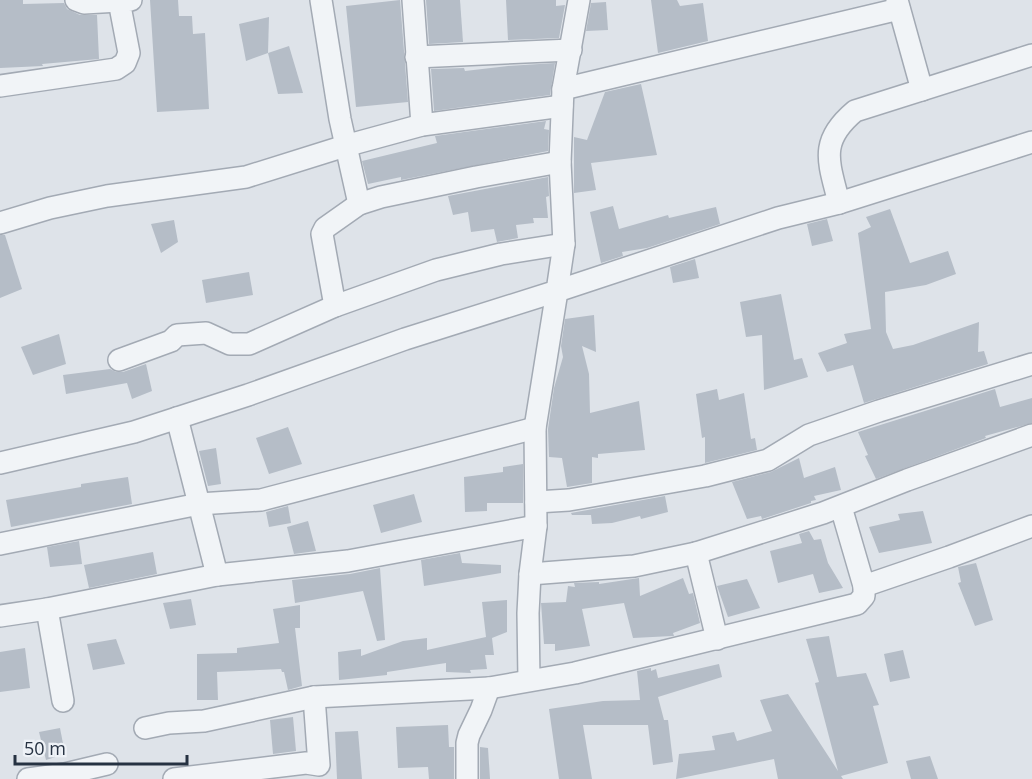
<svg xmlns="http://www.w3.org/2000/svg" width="1032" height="779" viewBox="0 0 1032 779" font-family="'Open Sans',sans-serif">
  <rect width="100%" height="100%" fill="#dee3e9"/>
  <!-- building -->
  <g fill="#b5bdc7">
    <polygon points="0,0 23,0 23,4 64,3 67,9 80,15 97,15 99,59 42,64 43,66 0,68"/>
    <polygon points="150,0 178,0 179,16 192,16 193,34 205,33 209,109 157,112"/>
    <polygon points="400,0 408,102 356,107 346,6"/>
    <polygon points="426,0 460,0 463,42 429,44"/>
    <polygon points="506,0 556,0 556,6 565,5 559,38 508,40"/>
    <polygon points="651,0 677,0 680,6 703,3 708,41 658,53"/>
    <polygon points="606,2 608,30 586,31 591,3"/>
    <polygon points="269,17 268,53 246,61 239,24"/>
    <polygon points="289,46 303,93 278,94 268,53"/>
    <polygon points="555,63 550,95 434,111 431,69 464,68 465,71 508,66"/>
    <polygon points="641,84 657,155 591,163 596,190 574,193 574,137 587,140 605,92"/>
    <polygon points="546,121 544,129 549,130 548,151 401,180 401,177 368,184 362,161 437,143 435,136"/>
    <polygon points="548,177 549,196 546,197 548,218 533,218 534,223 516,225 518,238 497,242 494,229 471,232 468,212 453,215 448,196"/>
    <polygon points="613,206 619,229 668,215 669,218 716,207 720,224 647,248 622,252 623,256 601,263 590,212"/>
    <polygon points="890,209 910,263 948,251 956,274 926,285 885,292 886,332 893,349 913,345 979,322 978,352 984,351 988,364 864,403 853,365 827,372 818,353 847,343 844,334 871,329 858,233 871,227 866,217"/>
    <polygon points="827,219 833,241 812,246 807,224"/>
    <polygon points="174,220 178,242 161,253 151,224"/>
    <polygon points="0,235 5,235 22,289 0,298"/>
    <polygon points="695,259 699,278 673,283 670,267"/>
    <polygon points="249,272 253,295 206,303 202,280"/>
    <polygon points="781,294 794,360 802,358 808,377 764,390 762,335 746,337 740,302"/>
    <polygon points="594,315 596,352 582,346 589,374 590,413 639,401 645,450 598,454 598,458 592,457 592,483 567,487 562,458 549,457 548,429 554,388 563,357 561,346 565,319"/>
    <polygon points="59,334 66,364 33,375 21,347"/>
    <polygon points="146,364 152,391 132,399 127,383 66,394 63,375 110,369 116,372 123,372"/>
    <polygon points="717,389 719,400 744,393 751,439 755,438 757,450 705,463 705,437 702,438 696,394"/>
    <polygon points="995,389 1000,407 1032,398 1032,423 985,436 986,438 876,479 865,456 868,455 858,432"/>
    <polygon points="288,427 302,464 269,474 256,438"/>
    <polygon points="216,448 221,484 208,486 199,451"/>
    <polygon points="799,458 804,478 835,467 841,490 814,496 816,500 811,501 811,503 762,519 761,516 747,519 732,482 771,472"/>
    <polygon points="523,464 523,503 487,503 487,511 465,512 464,477 503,472 503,467"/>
    <polygon points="128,477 132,504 11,527 6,500 81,487 81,484"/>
    <polygon points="414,494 422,522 381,533 373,505"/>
    <polygon points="665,496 668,512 641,519 640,516 612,523 592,524 591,515 572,515 571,513"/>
    <polygon points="288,506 291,523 269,527 266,512"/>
    <polygon points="923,511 932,543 879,553 869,527 900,520 898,514"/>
    <polygon points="308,521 316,551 294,554 287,527"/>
    <polygon points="809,531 814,540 821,539 828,563 843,588 819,593 813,574 778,583 770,551 802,543 799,534"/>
    <polygon points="79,541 82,564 50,567 47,547"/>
    <polygon points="153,552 157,574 89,588 84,565"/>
    <polygon points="460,553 462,563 501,565 501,573 424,586 421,560"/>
    <polygon points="976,563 993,620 975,626 958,583 961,582 958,567"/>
    <polygon points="380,568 385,640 377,641 363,591 295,603 292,580 350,574"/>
    <polygon points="639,578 640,596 683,578 689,594 693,593 700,623 673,633 674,636 672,636 633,638 624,603 582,609 590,646 555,651 555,644 544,644 541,603 566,602 568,586 575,587 574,583 599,582 599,584"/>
    <polygon points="747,579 760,608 728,617 717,586"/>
    <polygon points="191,599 196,625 170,629 163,603"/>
    <polygon points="507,600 507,632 492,638 494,655 485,655 487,669 470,670 471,673 446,672 446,663 387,672 387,675 339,680 338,652 361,649 361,656 403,641 427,638 427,650 486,637 482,602"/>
    <polygon points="300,605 300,628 295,628 302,686 288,690 284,672 282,672 281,669 217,672 218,700 197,700 197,654 237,653 237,648 279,643 273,609"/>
    <polygon points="829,636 837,677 866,673 879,705 873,706 888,763 841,776 843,779 778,779 774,759 676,779 679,754 715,750 712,736 734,732 737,741 772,731 760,700 788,694 838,771 815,683 819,682 806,639"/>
    <polygon points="116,639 125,664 93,670 87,644"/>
    <polygon points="25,648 30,688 0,692 0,652"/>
    <polygon points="903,650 910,678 890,682 884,654"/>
    <polygon points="719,664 722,677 658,697 664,720 668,720 673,762 653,765 648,725 583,725 592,779 559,779 549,709 603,701 640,700 637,671 651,668 651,671 656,669 658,678"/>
    <polygon points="293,717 296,751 273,754 270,720"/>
    <polygon points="448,725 449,747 454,747 454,779 429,779 428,767 398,768 396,727"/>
    <polygon points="60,728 65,754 46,760 39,732"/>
    <polygon points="358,731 362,779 337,779 335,732"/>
    <polygon points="480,747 488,748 490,779 480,779"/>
    <polygon points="930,756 938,779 911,779 906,761"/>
  </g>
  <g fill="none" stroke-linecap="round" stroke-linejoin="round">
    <!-- minor casing -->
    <g stroke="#a3aab4" stroke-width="24">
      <g id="minor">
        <polyline points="76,0 84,3 119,1"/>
        <polyline points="321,0 340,119 359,204"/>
        <polyline points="413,0 422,125"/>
        <polyline points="897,0 922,90"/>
        <polyline points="416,57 571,50"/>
        <polyline points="0,86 116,69 125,63 129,53 119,1 131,0"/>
        <polyline points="563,89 899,9"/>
        <path d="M839,203C829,162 818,142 855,111L1032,55"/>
        <polyline points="0,223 50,208 107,196 246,177 345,146 422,125 562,106"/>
        <polyline points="335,306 322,234 325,228 359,204 381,197 476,177 560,162"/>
        <polyline points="119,360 171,341 177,335 206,333 230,344 249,344 335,306 436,270 501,254 564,244"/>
        <polyline points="177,418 199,504 261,500 535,428"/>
        <polyline points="0,463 134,432 248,395 405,339 557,291 564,244 560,162 563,89 579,0"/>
        <polyline points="536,502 569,500 705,476 768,460 809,435 879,411 1032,364"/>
        <polyline points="0,544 199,504 217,575"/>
        <polyline points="696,553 717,639"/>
        <polyline points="530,574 634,566 696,553 823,513 907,480 1032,435"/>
        <polyline points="864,586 949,557 1032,526"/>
        <polyline points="47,609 63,701"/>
        <polyline points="0,616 47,609 217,575 348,561 536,526"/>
        <polyline points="529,680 528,613 530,574 536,526 535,428 557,291 778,218 839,203 1032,142"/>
        <polyline points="145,728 169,723 204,721 314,697 489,688 575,673 857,604 864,596 864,586 841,507"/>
        <polyline points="28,779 65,774 107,764"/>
        <polyline points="174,779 306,763 319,765 314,697"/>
        <polyline points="467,779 467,743 469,735 481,710 489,688"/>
      </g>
    </g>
    <!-- minor -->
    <use href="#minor" stroke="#f1f4f7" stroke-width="21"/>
  </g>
  <!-- scale -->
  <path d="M15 755v9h172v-9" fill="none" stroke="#263242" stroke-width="3"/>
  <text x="24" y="755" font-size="18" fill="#263242" stroke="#eef2f7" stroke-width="4.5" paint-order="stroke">50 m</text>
</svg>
